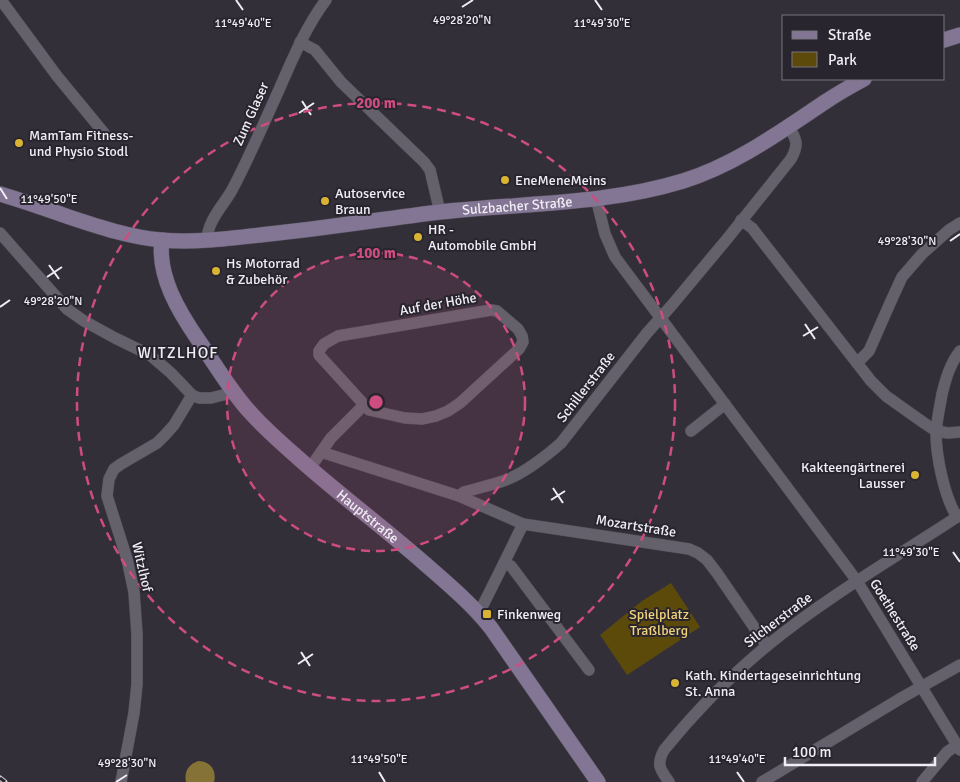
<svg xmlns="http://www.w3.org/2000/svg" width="960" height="782" viewBox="0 0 960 782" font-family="Signika,sans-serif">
  <rect width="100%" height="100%" fill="#332f39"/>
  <!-- green -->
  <polygon fill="#5c4a0b" points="671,583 700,627 627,675 600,635 642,601"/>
  <!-- water -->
  <path fill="#857236" d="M198,761C210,761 217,770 214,782H186C184,772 188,765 198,761Z"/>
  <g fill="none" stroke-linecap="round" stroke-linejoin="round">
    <!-- street casing -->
    <g stroke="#524f58" stroke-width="12">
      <g id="street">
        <polyline points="1,0 57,76 104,133"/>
        <polyline points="300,42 315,50 341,82 424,162 430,170 440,212"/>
        <polyline points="596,198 605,234 615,257 857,581 960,750"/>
        <polyline points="741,220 752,228 871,381 886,396 924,423 936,431 948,433 960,432"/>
        <polyline points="0,233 67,309 84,321 115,338 150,355 171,373 192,395 199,398 211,398 227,394 232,390"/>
        <path d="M207,241C207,221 223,206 232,190C249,158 263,125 278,92C292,60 305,28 326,0"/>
        <polygon points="491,310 497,311 518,329 522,336 523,342 519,349 460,403 448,411 436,416 422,419 405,418 369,410 319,355 319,351 324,344 338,336"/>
        <polyline points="857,363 869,351 891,301 902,277 922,254 949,230 960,223"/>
        <polyline points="691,431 725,404"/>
        <polyline points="321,452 459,496 523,524 689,549 698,553 707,560 717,573 767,646"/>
        <polyline points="310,468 331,438 364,405"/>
        <path d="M459,496L464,492C478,488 492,485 506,480C526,472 545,457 561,443L647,333L672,305L727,239L791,159C799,145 797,139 788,126"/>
        <path d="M957,517C944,496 936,456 936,432C937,419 940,406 942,394C946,378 950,364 960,351"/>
        <polyline points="523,524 504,563 511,566 589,670"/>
        <polyline points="477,611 483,605 504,563"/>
        <polyline points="121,782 134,713 137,684 137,634 134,592 127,559 107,496 109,479 114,469 121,464 157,443 165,435 174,425 192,395"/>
        <path d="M669,782C660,769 656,765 664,750C695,712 730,676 768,645C828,596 896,557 960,515"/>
        <polyline points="762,782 903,697 960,665"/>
        <polyline points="922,782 947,752 957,745"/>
      </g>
    </g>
    <!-- secondary casing -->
    <g stroke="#524f58" stroke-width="16">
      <g id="secondary">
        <polyline points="944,40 960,35"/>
        <path id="s1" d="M0,194C23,201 46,209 69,217C99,227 129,237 161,240C197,243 233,238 269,234C326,228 383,219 440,212C521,203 605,205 683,181C735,165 780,132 825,102C837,94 851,86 864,79"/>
        <path id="s2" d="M162,240C157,276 179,312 199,341C215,364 230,390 249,411C263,427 280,442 296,456C337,493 382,526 424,563C448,584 471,603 491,628L598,782"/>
      </g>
    </g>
    <!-- street -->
    <use href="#street" stroke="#65616c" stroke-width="11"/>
    <!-- secondary -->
    <use href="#secondary" stroke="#837695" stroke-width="15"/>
    <!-- rail casing -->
    <g stroke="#d7d4db" stroke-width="5">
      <polyline id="rail" points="0,778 5,782"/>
    </g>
    <!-- rail -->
    <use href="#rail" stroke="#29252f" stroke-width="3" stroke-dasharray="9" stroke-linecap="butt"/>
  </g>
  <!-- ticks -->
  <path fill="none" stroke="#f0edf4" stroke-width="2" d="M236,0L243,10M595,0L602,10M462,7L473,0M302,101L311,115M299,113L314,103M0,188L7,199M950,241L960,234M49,265L59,279M47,277L62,267M0,307L10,300M805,324L815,339M803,336L818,327M553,488L563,503M551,500L565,491M953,552L960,562M301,652L310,666M298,664L313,654M379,772L385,782M737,772L744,782M116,782L127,775"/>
  <!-- distance rings -->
  <circle cx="376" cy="402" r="149" fill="#ce4d81" fill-opacity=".12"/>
  <g fill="none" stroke="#ce4d81" stroke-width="2.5" stroke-dasharray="9 6">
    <circle cx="376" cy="402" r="149"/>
    <circle cx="376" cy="402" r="299"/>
  </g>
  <!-- markers -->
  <g fill="#d9b334" stroke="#29252f" stroke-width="2">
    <circle cx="19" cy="143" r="5"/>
    <circle cx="505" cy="180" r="5"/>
    <circle cx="325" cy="201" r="5"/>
    <circle cx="418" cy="237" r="5"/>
    <circle cx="216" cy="271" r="5"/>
    <circle cx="915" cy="475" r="5"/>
    <rect x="482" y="609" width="10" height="10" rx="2.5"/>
    <circle cx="675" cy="683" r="5"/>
  </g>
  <g text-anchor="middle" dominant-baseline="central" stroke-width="4" stroke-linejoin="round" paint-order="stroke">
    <!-- street labels -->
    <g font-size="14" fill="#f0edf4" stroke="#29252f">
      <text transform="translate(251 114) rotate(-66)">Zum Glaser</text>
      <text stroke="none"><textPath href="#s1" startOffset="526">Sulzbacher Straße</textPath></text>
      <text transform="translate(438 304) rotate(-10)">Auf der Höhe</text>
      <text transform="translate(586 387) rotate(-52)">Schillerstraße</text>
      <text stroke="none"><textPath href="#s2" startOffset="355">Hauptstraße</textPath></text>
      <text transform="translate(636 526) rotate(9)">Mozartstraße</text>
      <text transform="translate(142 567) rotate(77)">Witzlhof</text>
      <text transform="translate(895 615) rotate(58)">Goethestraße</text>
      <text transform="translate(778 620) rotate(-37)">Silcherstraße</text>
    </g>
    <!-- poi labels -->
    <g font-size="14" fill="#f0edf4" stroke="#29252f" text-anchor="start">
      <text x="29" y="135">MamTam Fitness-<tspan x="29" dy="16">und Physio Stodl</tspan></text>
      <text x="515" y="180">EneMeneMeins</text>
      <text x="335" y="193">Autoservice<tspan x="335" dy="16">Braun</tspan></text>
      <text x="428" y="229">HR -<tspan x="428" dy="16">Automobile GmbH</tspan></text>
      <text x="226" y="263">Hs Motorrad<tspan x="226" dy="16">&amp; Zubehör</tspan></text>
      <text x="905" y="467" text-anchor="end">Kakteengärtnerei<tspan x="905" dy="16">Lausser</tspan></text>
      <text x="497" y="614">Finkenweg</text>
      <text x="685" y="675">Kath. Kindertageseinrichtung<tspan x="685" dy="16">St. Anna</tspan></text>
    </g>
    <!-- park labels -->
    <g font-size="14" fill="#efd27a" stroke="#29252f">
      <text x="659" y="614">Spielplatz<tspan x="659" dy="16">Traßlberg</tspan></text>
    </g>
    <!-- quarter labels -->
    <g font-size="16" letter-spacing="1" fill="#f0edf4" stroke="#29252f">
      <text x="178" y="353">WITZLHOF</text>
    </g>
  </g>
  <g font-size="12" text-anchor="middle" fill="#f0edf4" stroke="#29252f" stroke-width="4" stroke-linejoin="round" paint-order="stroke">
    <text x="462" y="24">49°28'20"N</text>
    <text x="243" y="27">11°49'40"E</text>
    <text x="602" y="27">11°49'30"E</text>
    <text x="49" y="203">11°49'50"E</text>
    <text x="907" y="245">49°28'30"N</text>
    <text x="53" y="305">49°28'20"N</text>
    <text x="911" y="556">11°49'30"E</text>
    <text x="379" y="763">11°49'50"E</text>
    <text x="737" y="763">11°49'40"E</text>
    <text x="127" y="767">49°28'30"N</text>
  </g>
  <circle cx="376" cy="402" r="8" fill="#ce4d81" stroke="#29252f" stroke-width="2.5"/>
  <g font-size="15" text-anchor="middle" font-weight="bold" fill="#ce4d81" stroke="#29252f" stroke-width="4" stroke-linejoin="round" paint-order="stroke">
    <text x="376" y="108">200 m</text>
    <text x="376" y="258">100 m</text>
  </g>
  <!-- legend -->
  <rect x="782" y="15" width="162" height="65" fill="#29252f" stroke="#79757e"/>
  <rect x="792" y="31" width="25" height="8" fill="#837695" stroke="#79757e"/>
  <text x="828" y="40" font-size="15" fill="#f0edf4">Straße</text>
  <rect x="792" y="52" width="25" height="15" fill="#5c4a0b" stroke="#79757e"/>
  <text x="828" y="65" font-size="15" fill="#f0edf4">Park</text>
  <!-- scale -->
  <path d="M785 757v8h150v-8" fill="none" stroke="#f0edf4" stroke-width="2.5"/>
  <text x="792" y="757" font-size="15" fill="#f0edf4" stroke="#29252f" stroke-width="4" paint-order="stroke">100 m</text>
</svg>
